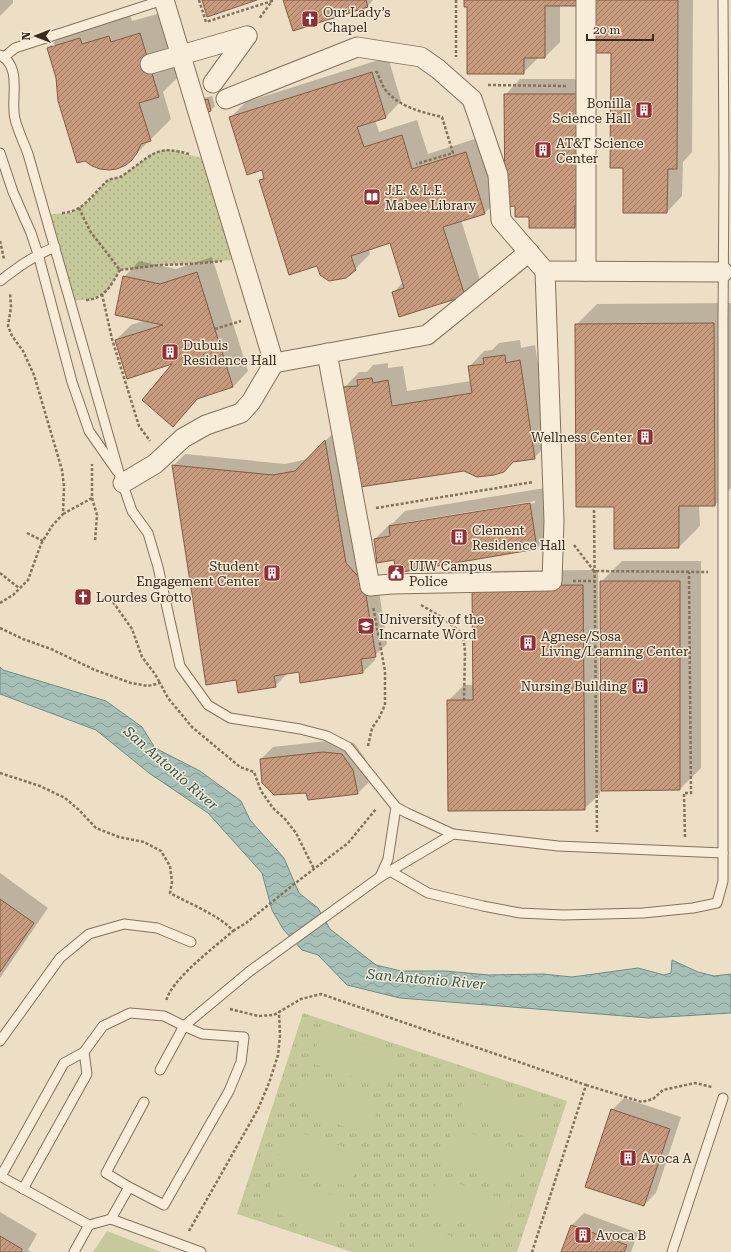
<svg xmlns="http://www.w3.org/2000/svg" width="731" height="1252" viewBox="0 0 731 1252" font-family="'Roboto Serif',serif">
  <defs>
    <pattern id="grass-dots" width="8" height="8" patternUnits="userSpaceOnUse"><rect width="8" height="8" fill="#c6ca9a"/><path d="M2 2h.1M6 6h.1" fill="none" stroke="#abae84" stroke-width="1.8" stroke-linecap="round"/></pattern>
    <pattern id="park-tufts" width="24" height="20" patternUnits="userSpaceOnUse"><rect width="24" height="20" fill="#c6ca9a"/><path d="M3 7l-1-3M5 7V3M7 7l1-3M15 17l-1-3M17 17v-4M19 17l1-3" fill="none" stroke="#abae84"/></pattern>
    <pattern id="water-waves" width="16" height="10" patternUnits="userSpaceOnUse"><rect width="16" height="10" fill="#a7c0b7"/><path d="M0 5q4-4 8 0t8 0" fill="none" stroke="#899c94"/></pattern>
    <pattern id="building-hatch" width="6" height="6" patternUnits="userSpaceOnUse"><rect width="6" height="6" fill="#c89a7d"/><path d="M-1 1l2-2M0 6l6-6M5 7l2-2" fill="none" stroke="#a37e66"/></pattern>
  </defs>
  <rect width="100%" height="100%" fill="#ecdfc5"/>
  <!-- grass -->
  <polygon fill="url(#grass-dots)" points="163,150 172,150 212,161 242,259 191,264 161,265 120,270 108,290 93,299 70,301 45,216 54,214 70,213 83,205 92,198 107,180 120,177 153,153"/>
  <!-- park -->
  <polygon fill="url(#park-tufts)" points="303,1013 567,1101 517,1252 352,1252 237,1214"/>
  <!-- pitch -->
  <g fill="#c6ca9a">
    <polygon points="322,1029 397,1054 386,1088 311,1063"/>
    <polygon points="306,1076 380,1101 369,1135 295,1110"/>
    <polygon points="470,1080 544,1106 533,1139 458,1114"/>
    <polygon points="453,1127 528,1153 517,1186 442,1161"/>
    <polygon points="287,1128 362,1153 350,1187 276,1162"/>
    <polygon points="274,1175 348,1200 337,1234 262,1209"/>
    <polygon points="438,1177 513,1202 501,1235 426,1210"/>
    <polygon points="421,1226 496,1251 496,1252 413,1252"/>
    <polygon points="107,1231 161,1252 93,1252"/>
  </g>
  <!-- water -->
  <polygon fill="url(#water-waves)" stroke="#6e8d84" points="0,667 3,670 106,701 142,727 155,748 200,771 241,801 250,820 284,858 299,893 318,908 330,929 376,965 401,971 445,971 489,975 543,974 572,977 638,968 664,975 671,973 672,960 698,972 714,976 731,974 731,1013 649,1018 400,998 347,985 318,955 302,950 283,929 272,910 262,873 208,813 149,773 96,730 0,694"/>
  <!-- shadow -->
  <g fill="#0003" fill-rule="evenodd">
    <polygon points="0,0 13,0 13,3 0,16"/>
    <polygon points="284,0 373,0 368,6"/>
    <polygon points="465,0 560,5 560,42 545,57 539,57 523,73 468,6"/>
    <polygon points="595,0 693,0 692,152 683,162 682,196 667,212 624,167 612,52"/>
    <polygon points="161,13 180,75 163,92 171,119 131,159 57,78 48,48 69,27 130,15 132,21"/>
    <polygon points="388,57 401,101 386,117 375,120 379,132 417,120 428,154 481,137 500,197 485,213 461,220 480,280 464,295 393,293 403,282 391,242 369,249 370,254 355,269 318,265 260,181 264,176 262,169 231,117 246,102"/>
    <polygon points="520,79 595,79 596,189 590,195 590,211 575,227 530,227 530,216 516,205 505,95"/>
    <polygon points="212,96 215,106 211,110 200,114 200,99"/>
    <polygon points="212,257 248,371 233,387 200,397 173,426 175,362 116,340 131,325 146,320 124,277 139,261 176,269"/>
    <polygon points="731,303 731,488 715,505 699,505 700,526 679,547 615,506 576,325 597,304"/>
    <polygon points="520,340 521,348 535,345 550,442 534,458 513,461 344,388 359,372 367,372 373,365 388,363 388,368 403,366 407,391 471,381 469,367 484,351 492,350 499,343"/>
    <polygon points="337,429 376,571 387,644 374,656 375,660 363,672 300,671 287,673 287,674 275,686 237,679 173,466 185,454 285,464 308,459"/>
    <path d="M545,488L552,533L537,548L397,571L394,559L375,539L390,524L393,523L405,511ZM535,501V503L400,525L402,523Z"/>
    <polygon points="622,561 701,561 701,768 680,789 602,790 601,582"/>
    <polygon points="598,570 600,794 584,809 448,701 464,685 474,685 473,586 488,571"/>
    <polygon points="336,740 354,743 365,758 370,781 358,793 307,792 263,783 261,759 273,747"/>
    <polygon points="0,873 48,908 0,978"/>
    <polygon points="624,1098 681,1117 656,1193 644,1205 612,1110"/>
    <polygon points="0,1212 37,1234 28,1250 31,1252 0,1252"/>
    <polygon points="584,1213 638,1233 631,1252 562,1252 572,1225"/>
  </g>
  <!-- building -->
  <g fill="url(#building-hatch)" stroke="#845b43">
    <polygon points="202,0 257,0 207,17"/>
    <polygon points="283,0 366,0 368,7 293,31"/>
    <polygon points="464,0 580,0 580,6 545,6 545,58 524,58 524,74 467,74 467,7 464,7"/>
    <polygon points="594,0 678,0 677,169 668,169 667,213 623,213 623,168 610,168 611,53 594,53"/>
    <polygon points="140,33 159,97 139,103 151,141 141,144 137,153 132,160 126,165 117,169 109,170 100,169 92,166 85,161 77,163 58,101 56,78 47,48 80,38 82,44 109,36 111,42"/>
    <polygon points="372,72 386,118 357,127 364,147 402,135 412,169 466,152 485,214 443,227 465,296 399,317 392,292 404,288 390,243 351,256 356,270 346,278 329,281 320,275 317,266 289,275 259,180 264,179 262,170 247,175 229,117"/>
    <polygon points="504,94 580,94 581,206 575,206 575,228 529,228 529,217 515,217 515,206 505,207"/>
    <polygon points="208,99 211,111 199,115 195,103"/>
    <polygon points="197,272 233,387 197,399 173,427 142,400 172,364 127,379 115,340 163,325 115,315 123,276 160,284"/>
    <polygon points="714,323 715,506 679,506 679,548 614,549 614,507 576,507 575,324"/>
    <polygon points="505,355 506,363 520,360 535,459 513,462 504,472 494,475 477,477 464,471 360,487 343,387 358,386 357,380 372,378 373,383 388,380 392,406 472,393 468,366 484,364 483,358"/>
    <polygon points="325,440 346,563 364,583 376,657 361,659 363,673 300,683 299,672 274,676 276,687 238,693 236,680 206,685 172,465 273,475 295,471"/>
    <polygon points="530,503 537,549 396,573 394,560 377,563 374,539 390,536 389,526"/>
    <polygon points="600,581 680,581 680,790 601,791"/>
    <polygon points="583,585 585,810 448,811 447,700 473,700 472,586"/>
    <polygon points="323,752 342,754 353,770 358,794 308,800 306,793 274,795 262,783 260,759"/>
    <polygon points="0,899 34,923 0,972"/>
    <polygon points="611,1109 670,1129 644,1206 585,1187"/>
    <polygon points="571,1225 627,1245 624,1252 561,1252"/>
    <polygon points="0,1236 22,1249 21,1252 0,1252"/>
  </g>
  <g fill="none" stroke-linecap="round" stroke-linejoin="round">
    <!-- lane casing -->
    <g stroke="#86715c" stroke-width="11">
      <g id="lane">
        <path d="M0,55C23,67 10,99 15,119C18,131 24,143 28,154L120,476L132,511L148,533L158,567L180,666L208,705L230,718L300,729L327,736L348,747L396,807L407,813L453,834"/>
        <polyline points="4,57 15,48 163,0"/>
        <polyline points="0,153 13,192 31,233 38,254 72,382 89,431 117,471"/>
        <path d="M0,281C18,267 33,256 55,247"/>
        <polyline points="390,871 428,893 483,906 520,913 563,915 643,913 693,908 717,903 723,881 723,853"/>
        <polyline points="380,877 388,859 396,807"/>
        <polyline points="0,1041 60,958 89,934 124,924 157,928 191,942"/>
        <polyline points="0,1176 89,1225"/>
        <polyline points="1,1176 64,1063 84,1052 103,1026 130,1013 164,1016 184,1026 250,971 380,877 453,834 558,846 723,853 723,323 724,170 723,0"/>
        <polyline points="129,1187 106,1173 144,1102"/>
        <polyline points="23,1189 87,1074 84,1052"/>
        <polyline points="111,1219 129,1187 164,1205 229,1091 241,1062 244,1037 202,1034 184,1026 160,1070"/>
        <polyline points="74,1252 89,1225 111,1219 201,1252"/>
        <polyline points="672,1252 723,1098"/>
      </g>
    </g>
    <!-- street casing -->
    <g stroke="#86715c" stroke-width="21">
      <g id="street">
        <polyline points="164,0 274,363 427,335 529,252"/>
        <polyline points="150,64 247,36"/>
        <polyline points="213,83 247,36"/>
        <polyline points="226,99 357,47 421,57 438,69 472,99 498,175 501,220 545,271 554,521 552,581 391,584 370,586 327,353"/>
        <polyline points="545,271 723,272"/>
        <polyline points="586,271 586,0"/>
        <polyline points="123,483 155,464 183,438 206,425 241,413 251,402 274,363"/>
      </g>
    </g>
    <!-- path -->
    <g stroke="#86715c" stroke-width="2.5" stroke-dasharray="3 2" stroke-linecap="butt">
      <polyline points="199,0 206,22 272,1 259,19"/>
      <polyline points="456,0 456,57"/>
      <path d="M376,71C379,76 381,83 384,88C398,107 421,112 442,117L453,153L416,164"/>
      <polyline points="488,85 567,86"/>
      <polyline points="79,208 90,231 120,270 161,265 191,264 222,261"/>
      <path d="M62,213C83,212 92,195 106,182C109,178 115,179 120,177C124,175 129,171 133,168C156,151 160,146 189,154"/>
      <polyline points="0,241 4,259"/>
      <polyline points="102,294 112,339 139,426 150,441"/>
      <path d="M86,300C105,299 111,285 120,270"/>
      <polyline points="215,329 241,321"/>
      <polyline points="92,498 97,515 95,541"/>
      <polyline points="376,508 533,482"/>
      <polyline points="594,510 597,832"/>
      <polyline points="63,514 92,498 92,464"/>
      <polyline points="27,533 43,541"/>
      <polyline points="574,545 594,571 708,572"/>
      <polyline points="0,573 19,588"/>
      <polyline points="573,581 594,581"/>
      <polyline points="113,602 132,629 142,657 155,674 160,683"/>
      <polyline points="0,603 13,595 28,580 41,544 52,526 63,514 64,487 62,470 34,375 23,351 12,336 8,326 11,307 10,293"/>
      <polyline points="421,605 440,616 463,634 465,651 464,700"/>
      <polyline points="0,628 23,639 51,649 95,670 131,683 148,686 160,683 168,698 192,727 240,767 254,772 261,791 273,808 285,819 296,833 314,869"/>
      <polyline points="368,746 372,728 379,718 385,705 385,671 373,606"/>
      <path d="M0,773L40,786L65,798L79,810L96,828L119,837L144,842L161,851L170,866L172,882L170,893C188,903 221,916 233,931C216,946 169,981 166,1002"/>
      <polyline points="685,837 684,793 691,793 689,572"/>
      <polyline points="233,931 246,923 293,885 348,843 376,809"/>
      <polyline points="230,1009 258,1016 274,1015 301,999 321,994 586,1085 532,1252"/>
      <polyline points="586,1085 642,1102 653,1099 663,1090 695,1083 712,1087"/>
      <polyline points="189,1231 258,1109 269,1083 278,1055 280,1036 279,1012"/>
    </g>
    <!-- lane -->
    <use href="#lane" stroke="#f7edd8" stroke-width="9"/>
    <!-- street -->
    <use href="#street" stroke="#f7edd8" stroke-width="19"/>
  </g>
  <!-- icons -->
  <defs>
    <g id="church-square" transform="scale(0.9)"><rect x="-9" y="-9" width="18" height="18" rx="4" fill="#922f34" stroke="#f4ead5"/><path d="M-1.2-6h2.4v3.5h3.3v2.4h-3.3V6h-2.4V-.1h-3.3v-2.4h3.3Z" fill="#fff"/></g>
    <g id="building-square" transform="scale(0.9)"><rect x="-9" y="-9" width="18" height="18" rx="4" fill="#922f34" stroke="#f4ead5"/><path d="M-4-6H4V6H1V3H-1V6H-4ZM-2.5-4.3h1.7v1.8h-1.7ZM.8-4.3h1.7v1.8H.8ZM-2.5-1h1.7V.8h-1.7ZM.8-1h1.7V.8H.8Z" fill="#fff"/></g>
    <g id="library-square" transform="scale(0.9)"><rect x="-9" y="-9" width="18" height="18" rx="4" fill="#922f34" stroke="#f4ead5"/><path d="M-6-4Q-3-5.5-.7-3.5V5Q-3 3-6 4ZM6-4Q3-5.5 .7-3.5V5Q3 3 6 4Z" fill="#fff"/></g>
    <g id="civic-square" transform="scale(0.9)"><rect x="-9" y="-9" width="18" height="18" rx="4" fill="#922f34" stroke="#f4ead5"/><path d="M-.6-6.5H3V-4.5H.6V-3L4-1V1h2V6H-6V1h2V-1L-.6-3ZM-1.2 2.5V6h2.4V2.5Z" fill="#fff"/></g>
    <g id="university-square" transform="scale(0.9)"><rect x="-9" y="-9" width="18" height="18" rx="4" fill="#922f34" stroke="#f4ead5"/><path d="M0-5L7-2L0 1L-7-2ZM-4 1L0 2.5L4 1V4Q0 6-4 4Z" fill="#fff"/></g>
  </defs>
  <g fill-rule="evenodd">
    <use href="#church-square" x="310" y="19"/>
    <use href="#building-square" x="644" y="110"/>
    <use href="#building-square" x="543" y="150"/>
    <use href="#library-square" x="372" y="197"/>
    <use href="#building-square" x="170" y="352"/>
    <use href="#building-square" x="645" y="437"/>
    <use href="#building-square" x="459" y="537"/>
    <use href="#building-square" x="272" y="573"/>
    <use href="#civic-square" x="396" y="573"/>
    <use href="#church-square" x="83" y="597"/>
    <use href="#university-square" x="366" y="626"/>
    <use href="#building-square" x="528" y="643"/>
    <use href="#building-square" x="640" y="686"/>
    <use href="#building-square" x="628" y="1158"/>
    <use href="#building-square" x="583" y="1235"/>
  </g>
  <g text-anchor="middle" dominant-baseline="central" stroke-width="3" stroke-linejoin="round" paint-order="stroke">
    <!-- poi labels -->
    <g font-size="13" fill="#372a1f" stroke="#f4ead5" text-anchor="start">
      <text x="323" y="12">Our Lady’s<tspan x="323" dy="15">Chapel</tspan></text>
      <text x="631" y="103" text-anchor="end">Bonilla<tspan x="631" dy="15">Science Hall</tspan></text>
      <text x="556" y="143">AT&amp;T Science<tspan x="556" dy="15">Center</tspan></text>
      <text x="385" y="190">J.E. &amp; L.E.<tspan x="385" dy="15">Mabee Library</tspan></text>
      <text x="183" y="345">Dubuis<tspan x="183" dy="15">Residence Hall</tspan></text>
      <text x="632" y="437" text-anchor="end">Wellness Center</text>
      <text x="472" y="530">Clement<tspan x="472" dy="15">Residence Hall</tspan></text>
      <text x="259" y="566" text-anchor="end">Student<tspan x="259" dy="15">Engagement Center</tspan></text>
      <text x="409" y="566">UIW Campus<tspan x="409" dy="15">Police</tspan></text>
      <text x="96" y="597">Lourdes Grotto</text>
      <text x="379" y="619">University of the<tspan x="379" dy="15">Incarnate Word</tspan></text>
      <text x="541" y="636">Agnese/Sosa<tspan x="541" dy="15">Living/Learning Center</tspan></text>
      <text x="627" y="686" text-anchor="end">Nursing Building</text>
      <text x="641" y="1158">Avoca A</text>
      <text x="596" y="1235">Avoca B</text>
    </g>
    <!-- water labels -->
    <g font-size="14" font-style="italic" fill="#2f5652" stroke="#f4ead5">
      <text transform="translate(171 768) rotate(41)">San Antonio River</text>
      <text transform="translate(426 979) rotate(5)">San Antonio River</text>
    </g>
  </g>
  <!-- north arrow -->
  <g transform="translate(36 36) rotate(270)" stroke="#f4ead5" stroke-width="3" paint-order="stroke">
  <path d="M0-3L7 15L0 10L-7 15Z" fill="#372a1f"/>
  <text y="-6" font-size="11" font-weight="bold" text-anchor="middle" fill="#372a1f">N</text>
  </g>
  <!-- scale -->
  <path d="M587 34v6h66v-6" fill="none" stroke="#372a1f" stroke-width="2"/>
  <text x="593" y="34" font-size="12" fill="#372a1f" stroke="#f4ead5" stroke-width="3" paint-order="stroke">20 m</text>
</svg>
